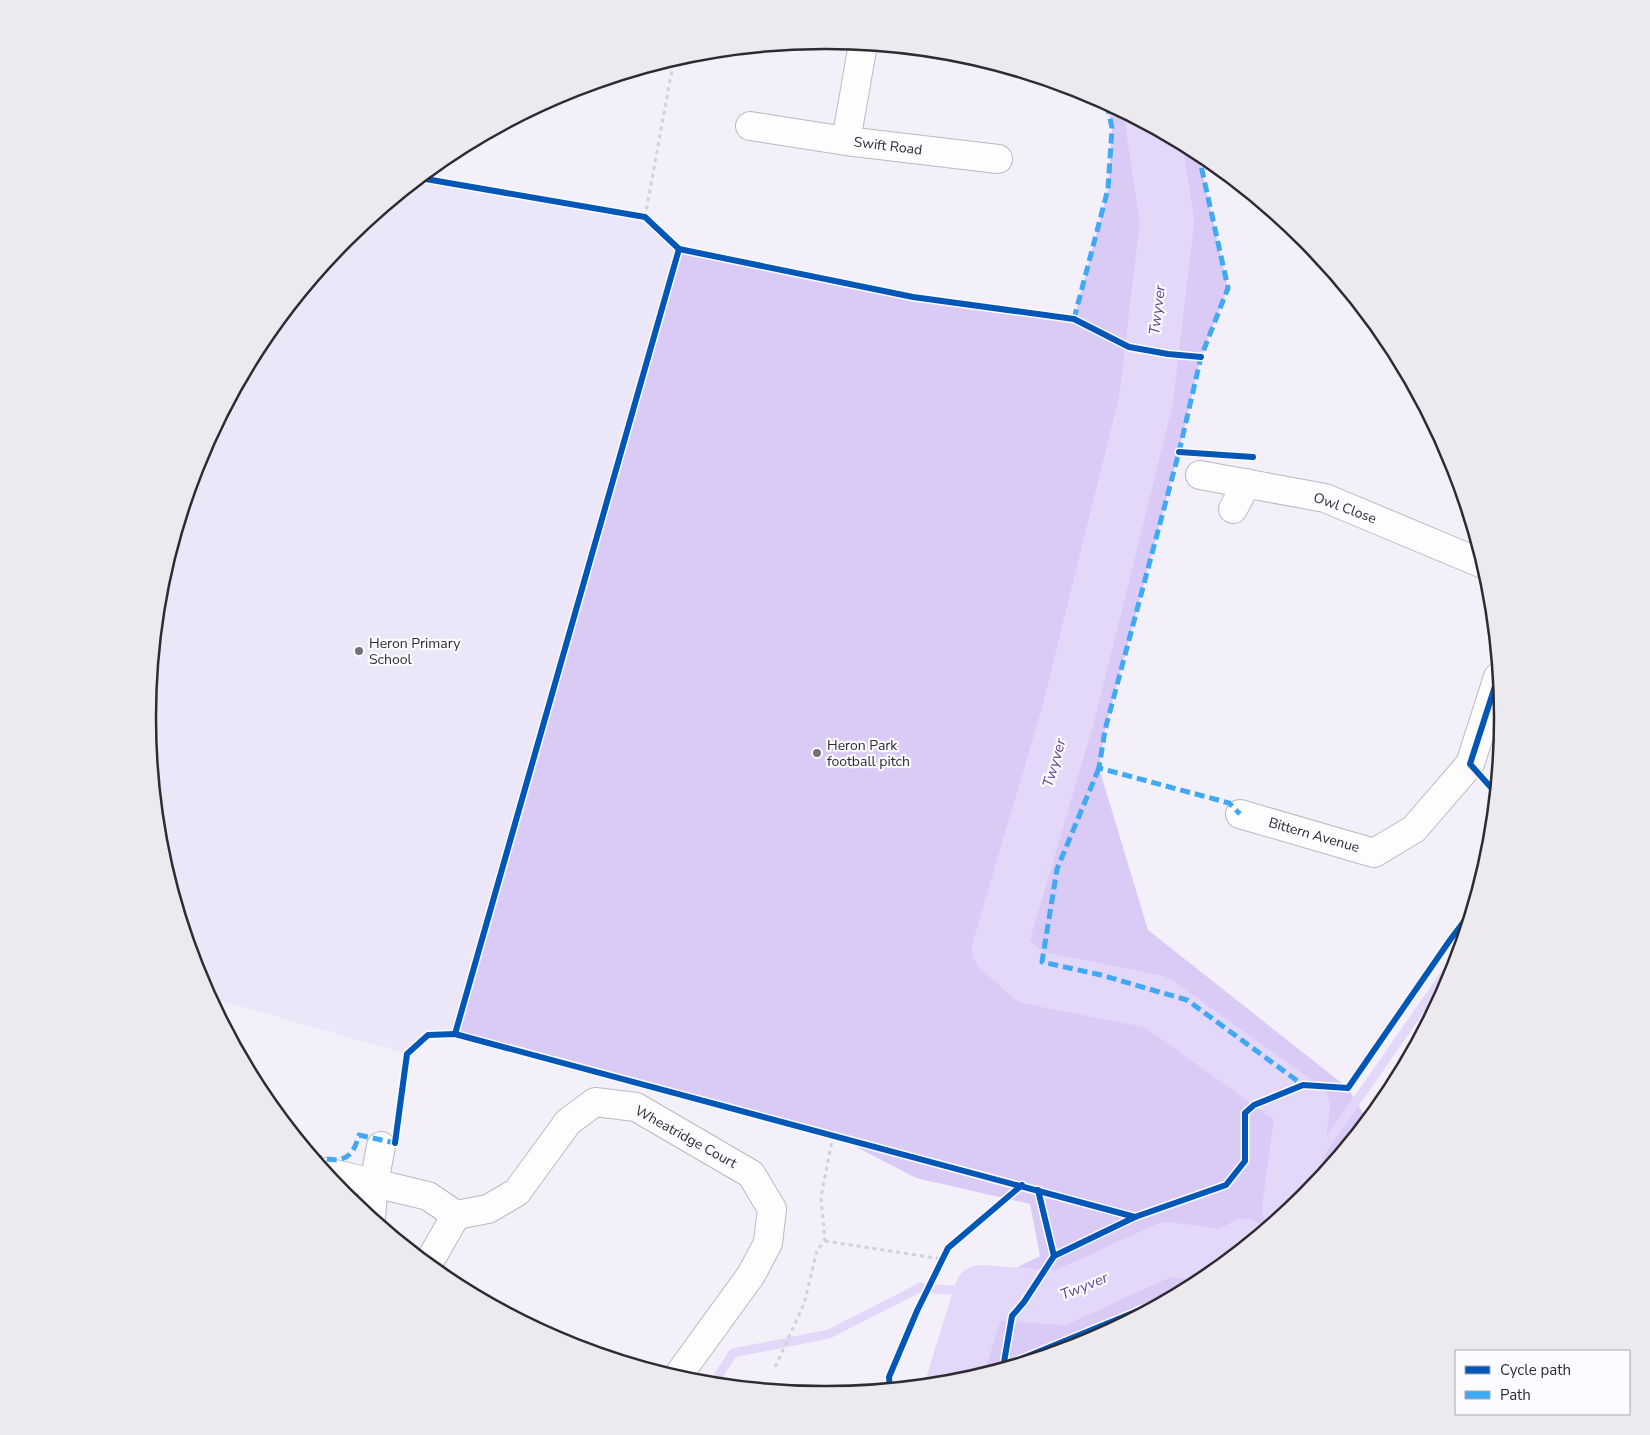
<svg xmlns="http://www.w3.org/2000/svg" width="1650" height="1435" viewBox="0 0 1650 1435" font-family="'Nunito Sans',sans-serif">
  <rect width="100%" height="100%" fill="#f3f0fa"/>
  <!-- built -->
  <polygon fill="#ece6f9" points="420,178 645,217 679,249 455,1034 428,1035 407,1054 211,998 199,976 160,849 148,717 161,585 199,458 262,341 346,238"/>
  <!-- green -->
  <polygon fill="#dacbf6" points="1107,104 1200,153 1200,161 1228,288 1201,357 1179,452 1105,730 1099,768 1148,930 1348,1088 1367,1120 1304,1197 1201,1281 1084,1344 952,1382 968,1292 1040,1256 1030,1204 916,1178 833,1135 455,1034 679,249 913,297 1074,319 1108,189 1112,128"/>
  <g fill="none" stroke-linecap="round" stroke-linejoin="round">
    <!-- stream -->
    <g stroke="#e4d8fa" stroke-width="9">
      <polyline points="1295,1204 1317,1158 1456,958"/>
      <polyline points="934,1289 981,1292"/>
      <polyline points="713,1384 733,1353 829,1334 921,1287"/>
    </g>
    <!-- river -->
    <g stroke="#e4d8fa" stroke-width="54">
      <polyline points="1153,128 1167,222 1146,400 1068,715 999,949 1030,977 1156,1002 1303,1107 1289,1209"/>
      <polyline points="953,1382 981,1292 1060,1298 1167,1249 1225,1257 1244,1246"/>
    </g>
    <!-- street casing -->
    <g stroke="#bbb8c0" stroke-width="30">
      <g id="street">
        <polyline points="863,44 846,141 998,159"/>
        <polyline points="750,126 846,141"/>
        <polyline points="1200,475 1325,498 1483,564"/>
        <polyline points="1233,509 1247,483"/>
        <polyline points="1240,814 1374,853 1414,829 1470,764 1498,677"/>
        <polyline points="381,1146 374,1183 428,1196 456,1215"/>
        <polyline points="326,1172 374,1183 371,1217"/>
        <polyline points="428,1264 456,1215 488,1209 517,1192 568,1122 595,1102 636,1107 751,1174 772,1209 768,1243 751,1275 677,1377"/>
      </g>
    </g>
    <!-- path -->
    <g stroke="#d2d1d5" stroke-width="3" stroke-dasharray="4 4" stroke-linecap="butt">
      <polyline points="645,217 674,59"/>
      <polyline points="825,1241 942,1259"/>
      <polyline points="775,1367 804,1304 817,1250 825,1241 821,1197 833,1135"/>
    </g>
    <!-- street -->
    <use href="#street" stroke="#fdfdfe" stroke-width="28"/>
    <!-- quiet -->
    <g stroke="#3fa9f5" stroke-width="5" stroke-dasharray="10 5" stroke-linecap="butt">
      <polyline points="1200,153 1200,161 1228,288 1201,357 1179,452 1105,730 1099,768 1229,803 1240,814"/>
      <polyline points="1074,319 1108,189 1112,128 1107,104"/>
      <polyline points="1099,768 1057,869 1042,962 1101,975 1187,1000 1303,1085"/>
      <path d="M312,1156C339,1162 351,1164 359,1135L395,1143"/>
    </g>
    <!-- cycleway casing -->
    <g stroke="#fcfbff" stroke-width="9">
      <g id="cycleway">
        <polyline points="420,178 645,217 679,249 913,297 1074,319 1129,347 1168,354 1201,357"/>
        <polyline points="1179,452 1253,457"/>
        <polyline points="1495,792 1470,764 1498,677"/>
        <polyline points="455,1034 679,249"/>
        <polyline points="395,1143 407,1054 428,1035 455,1034 1135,1217"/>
        <polyline points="1038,1190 1054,1256"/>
        <polyline points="1004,1366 1167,1299"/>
        <polyline points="1003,1368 1012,1316 1024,1302 1054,1256 1135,1217 1226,1185 1245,1161 1245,1113 1254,1105 1303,1085 1348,1088 1450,940 1471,912"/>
        <polyline points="890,1389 889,1377 917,1311 948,1248 1022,1185"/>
      </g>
    </g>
    <!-- cycleway -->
    <use href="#cycleway" stroke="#0057b8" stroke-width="6"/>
  </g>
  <!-- markers -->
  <g fill="#737079" stroke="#fcfbff" stroke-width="2">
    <circle cx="359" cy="651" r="5"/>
    <circle cx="817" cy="753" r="5"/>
  </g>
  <g text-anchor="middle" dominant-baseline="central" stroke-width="4.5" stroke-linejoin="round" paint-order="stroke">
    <!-- street labels -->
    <g font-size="14" fill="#2e2b33" stroke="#fcfbff">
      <text transform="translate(888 146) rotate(7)">Swift Road</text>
      <text transform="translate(1345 508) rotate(20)">Owl Close</text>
      <text transform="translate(1314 835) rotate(16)">Bittern Avenue</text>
      <text transform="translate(686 1137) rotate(29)">Wheatridge Court</text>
    </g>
    <!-- poi labels -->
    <g font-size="14" fill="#2e2b33" stroke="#fcfbff" text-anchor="start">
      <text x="369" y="643">Heron Primary<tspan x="369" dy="16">School</tspan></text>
      <text x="827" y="745">Heron Park<tspan x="827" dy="16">football pitch</tspan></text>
    </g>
    <!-- water labels -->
    <g font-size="15" font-style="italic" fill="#654295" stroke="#fcfbff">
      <text transform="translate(1157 310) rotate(-83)">Twyver</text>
      <text transform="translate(1054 763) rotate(-74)">Twyver</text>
      <text transform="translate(1084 1286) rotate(-22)">Twyver</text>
    </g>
  </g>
  <!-- crop -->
  <path d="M0 0H1650V1435H0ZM824 49H826A668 668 0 0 1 1494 717V718A668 668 0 0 1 826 1386H824A668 668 0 0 1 156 718V717A668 668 0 0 1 824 49Z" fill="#eceaef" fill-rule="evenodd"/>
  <path fill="none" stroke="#2e2b33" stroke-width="2.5" d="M824 49H826A668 668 0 0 1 1494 717V718A668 668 0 0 1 826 1386H824A668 668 0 0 1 156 718V717A668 668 0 0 1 824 49Z"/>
  <!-- legend -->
  <rect x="1455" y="1350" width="175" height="65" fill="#fcfbff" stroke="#aaa8ad"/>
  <rect x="1465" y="1366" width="25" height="8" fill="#0057b8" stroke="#aaa8ad"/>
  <text x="1500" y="1375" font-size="15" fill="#2e2b33">Cycle path</text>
  <rect x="1465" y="1391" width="25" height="8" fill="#3fa9f5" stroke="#aaa8ad"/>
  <text x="1500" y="1400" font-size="15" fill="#2e2b33">Path</text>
</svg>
